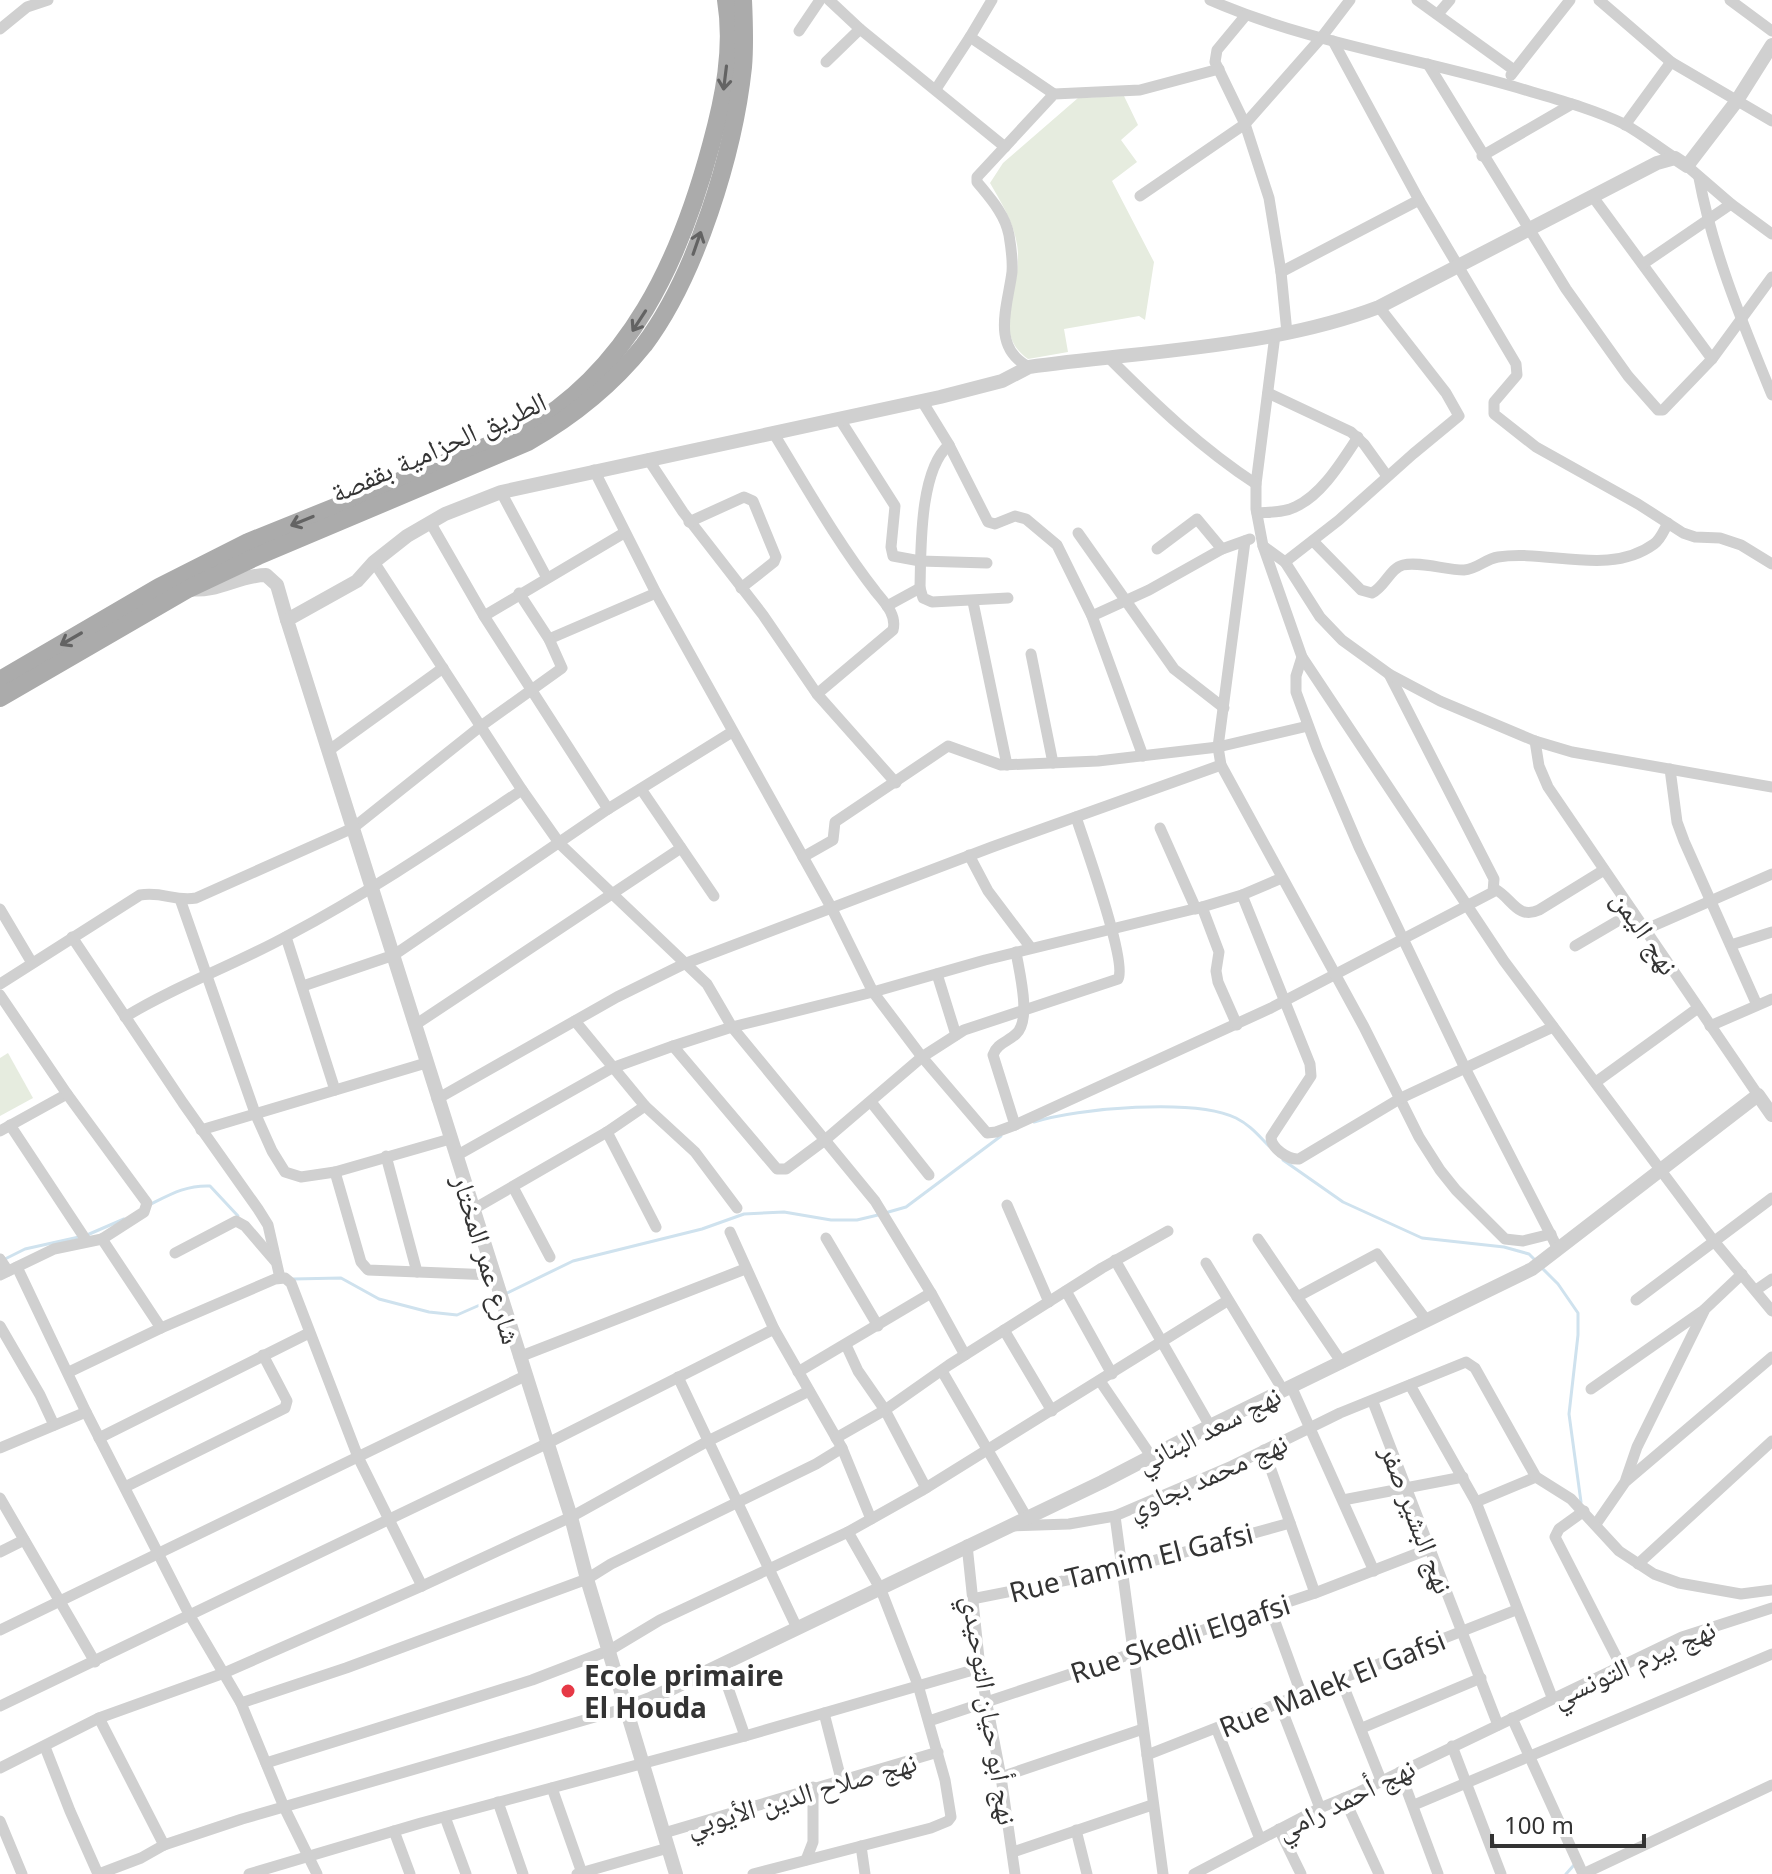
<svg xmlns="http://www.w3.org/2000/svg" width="1772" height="1874" viewBox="0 0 1772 1874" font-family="'Noto Sans','Noto Naskh Arabic',sans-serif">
  <rect width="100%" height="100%" fill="#fff"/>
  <!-- green -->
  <g fill="#e6ecdf">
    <path d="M1124,96L1138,125L1121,140L1137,162L1112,181L1154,262L1145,320L1139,316L1064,329L1068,352L1028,359C992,334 1018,294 1018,260C1019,231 1004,207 990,183L1003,163L1078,98Z"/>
    <polygon points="8,1053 33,1098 0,1116 0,1058"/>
  </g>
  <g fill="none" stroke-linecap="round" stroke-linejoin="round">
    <!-- stream -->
    <g stroke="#cfe2ee" stroke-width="3">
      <path d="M1034,1122C1077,1108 1195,1098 1236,1118C1250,1125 1258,1135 1269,1146"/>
      <polyline points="1283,1160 1343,1202 1422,1238 1504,1247 1529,1254 1534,1259"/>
      <path d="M151,1204C171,1194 187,1185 210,1186L238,1216"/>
      <polyline points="885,1213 906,1207 1001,1136"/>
      <polyline points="87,1235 124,1219"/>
      <polyline points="3,1260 25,1249 79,1237"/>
      <polyline points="1542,1268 1558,1284 1578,1313 1578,1335 1569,1414 1581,1502"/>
      <polyline points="293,1279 341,1278 379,1299 429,1312 457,1315 498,1297"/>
      <polyline points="505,1294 573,1261 702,1229 744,1214 784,1212 831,1220 857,1220 878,1215"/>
      <polyline points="1566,1874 1574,1865"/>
    </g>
    <!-- minor -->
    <g stroke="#d0d0d0" stroke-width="11">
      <polyline points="829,0 860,29"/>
      <polyline points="992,0 970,37 1054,94"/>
      <path d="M1210,0C1313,45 1426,59 1532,92C1563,101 1595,110 1624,124C1642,134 1658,147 1675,158"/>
      <polyline points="1417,0 1514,70"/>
      <polyline points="1599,0 1671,62 1772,121"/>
      <polyline points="1730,0 1772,31"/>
      <polyline points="1438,14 1450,0"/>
      <polyline points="1246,15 1217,50 1215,62 1245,124 1269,198 1281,272 1287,333"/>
      <polyline points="0,29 27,7 48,0"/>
      <polyline points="799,31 820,0"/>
      <polyline points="1333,41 1419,200 1516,364 1517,375 1494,402 1494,414 1536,447 1638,504 1683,533 1695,537 1720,538 1741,545 1772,564"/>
      <polyline points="826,62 860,29 1005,147"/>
      <polyline points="1428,64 1566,289 1628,376 1658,410 1663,410 1712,359 1772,277"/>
      <polyline points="1511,75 1570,0"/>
      <polyline points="936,89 970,37"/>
      <polyline points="1625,125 1671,62"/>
      <polyline points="1482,156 1572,104"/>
      <polyline points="1687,166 1731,204 1772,234"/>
      <path d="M1699,178C1713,253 1743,324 1772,395"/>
      <polyline points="1140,196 1245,124 1321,38 1350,0"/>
      <polyline points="1593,197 1712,359"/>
      <polyline points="1643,264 1731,204"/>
      <polyline points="1281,272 1419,200"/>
      <polyline points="1275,335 1256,484 1256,509 1263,546 1302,657 1504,961 1713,1240 1772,1311"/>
      <path d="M1109,358C1156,405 1201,448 1256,484"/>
      <path d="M1029,367C990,347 1008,305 1012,272C1013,259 1011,247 1009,235C1005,214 990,198 977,182V177L1054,94L1140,90L1219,69"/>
      <polyline points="1268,393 1351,432 1364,444 1387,476"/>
      <polyline points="839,418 895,506 891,547 893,556 920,561 987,563"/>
      <path d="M774,434C807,488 837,542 876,592C885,603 897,615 893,630L817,694"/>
      <polyline points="949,445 988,522 995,524 1015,516 1026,519 1057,545 1092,616 1143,756"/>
      <polyline points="648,459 683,512 763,615 817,694 896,783"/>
      <polyline points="594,470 656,593 831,907 873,992 922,1057 987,1133 996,1132 1015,1125 1271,1008 1493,892 1494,879 1389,674"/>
      <polyline points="501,492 547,578"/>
      <path d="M1257,513C1269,512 1283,513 1295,507C1322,495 1342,461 1358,437"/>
      <polyline points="430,522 484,616 608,809"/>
      <polyline points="689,522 744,497 753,501 776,557 774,562 741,588"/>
      <polyline points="1078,533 1174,669 1224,708"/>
      <polyline points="1245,541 1218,747 1221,765 1364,1027 1419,1137 1440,1170 1456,1190 1505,1239 1523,1241 1551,1234"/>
      <path d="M1313,541L1361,590L1372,593C1385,587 1390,568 1403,565C1419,561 1446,570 1464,570C1478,569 1485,559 1498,557C1548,549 1609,577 1654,544C1661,539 1664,530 1668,523"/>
      <polyline points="1263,546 1285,562 1320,617 1342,640 1389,674 1440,701 1535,741 1572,752 1772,787"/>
      <polyline points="1157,549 1197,519 1222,549"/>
      <polyline points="374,562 522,790 560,844 707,984 732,1027 875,1201 931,1293 965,1355"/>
      <polyline points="1285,562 1339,520 1413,454 1459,416 1446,393 1379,307"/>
      <path d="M920,588C921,551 919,470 949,445L922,401"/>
      <polyline points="973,602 1007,765"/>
      <polyline points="887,606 920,588 923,598 932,602 1008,598"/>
      <polyline points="484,616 624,533"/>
      <polyline points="1092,616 1149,590 1222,549 1250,539"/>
      <polyline points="549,639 656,593"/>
      <polyline points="1031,654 1053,763"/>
      <polyline points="1302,657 1296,676 1296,692 1317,749 1359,847 1465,1068 1558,1249"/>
      <polyline points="1535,741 1539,766 1548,787 1758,1095"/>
      <polyline points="328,751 443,668"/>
      <polyline points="1670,769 1677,822 1684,841 1757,1005"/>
      <polyline points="641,789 714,896"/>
      <polyline points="1160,828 1196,909"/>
      <polyline points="969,855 988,891 1031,948"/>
      <polyline points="803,857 833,840 835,822 948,746 1001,765 1098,761 1218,747 1308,726"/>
      <path d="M1495,889C1512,898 1517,920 1539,910L1604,870"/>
      <path d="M1242,895L1310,1064L1311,1076L1271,1137C1271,1148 1288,1160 1299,1159L1401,1098L1553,1027"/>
      <polyline points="180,899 255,1113 272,1151 285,1172 301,1177 335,1172 450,1139"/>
      <polyline points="1202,907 1219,952 1216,971 1218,982 1237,1025"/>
      <polyline points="0,909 32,963"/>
      <polyline points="1644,930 1772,874"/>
      <polyline points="72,937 183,1103 258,1209 268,1225 280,1278"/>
      <polyline points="286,937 335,1090"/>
      <polyline points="1731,945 1772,932"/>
      <polyline points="1575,946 1633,912"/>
      <polyline points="937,974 956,1035"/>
      <path d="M0,984L140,895C163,891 175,902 196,898L353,828L481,726L562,668L549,639L519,593"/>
      <polyline points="303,986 394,955 608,809 732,732"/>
      <polyline points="0,995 67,1094 0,1131"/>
      <path d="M125,1017C177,985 235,965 289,935C370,892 445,841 522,790"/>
      <polyline points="575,1021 645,1106 695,1152 737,1208"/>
      <polyline points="415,1025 681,848"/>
      <polyline points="1710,1026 1772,999"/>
      <path d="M673,1046L777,1169H786L825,1140L922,1057L964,1030L1118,979C1128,963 1084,842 1076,817"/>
      <polyline points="1596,1082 1698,1008"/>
      <polyline points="67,1094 147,1203 144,1212 102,1239"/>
      <polyline points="437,1099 617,997 684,964 992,847 1221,765"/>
      <polyline points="871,1102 929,1175"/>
      <polyline points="10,1125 86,1240"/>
      <path d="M1015,1125L993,1055C997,1043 1008,1042 1016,1034C1032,1020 1019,971 1016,952"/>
      <polyline points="201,1130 426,1063"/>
      <polyline points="607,1132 656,1227"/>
      <polyline points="386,1156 417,1272"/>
      <polyline points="456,1156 612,1068 673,1046 732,1027 873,992 985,960 1202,907 1242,895 1282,878"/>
      <polyline points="335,1172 361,1262 368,1270 493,1275"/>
      <polyline points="513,1187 550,1257"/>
      <polyline points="1007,1205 1049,1302"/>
      <polyline points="472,1210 607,1132 645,1106"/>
      <polyline points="730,1232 774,1329 842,1448 871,1519"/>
      <polyline points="826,1238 878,1326"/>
      <polyline points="1258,1239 1342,1363"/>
      <polyline points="175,1253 236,1221 245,1226 275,1261"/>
      <polyline points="0,1259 8,1271"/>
      <polyline points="1115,1260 1210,1426"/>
      <polyline points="1206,1263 1283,1390"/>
      <polyline points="17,1267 86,1412 190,1616 241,1703 346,1668 587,1579 611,1564 816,1464 842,1448"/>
      <polyline points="0,1275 54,1249 102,1239 161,1328"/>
      <polyline points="1756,1290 1772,1279"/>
      <polyline points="1066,1291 1112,1374"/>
      <polyline points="1297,1297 1377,1254 1427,1321"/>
      <polyline points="1636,1300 1772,1198"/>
      <polyline points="0,1326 40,1395 54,1425"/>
      <polyline points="1004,1330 1052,1411"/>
      <polyline points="846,1345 858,1371 885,1410 926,1488"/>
      <polyline points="519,1357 745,1269"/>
      <polyline points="942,1371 1027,1518"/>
      <polyline points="69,1372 161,1328 275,1279 285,1278 291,1283 358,1457 422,1586"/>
      <polyline points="798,1372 931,1293"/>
      <polyline points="678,1377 797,1628"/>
      <polyline points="1100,1381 1151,1456"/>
      <polyline points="1410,1385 1476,1502 1552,1697"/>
      <polyline points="1291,1386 1374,1571"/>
      <polyline points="1591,1389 1704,1310"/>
      <polyline points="1373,1402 1498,1725"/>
      <polyline points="99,1438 309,1333"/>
      <polyline points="836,1438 885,1410 949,1365 1102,1268 1168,1231"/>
      <polyline points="0,1448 86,1412"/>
      <polyline points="1264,1450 1315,1593"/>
      <polyline points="1626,1479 1637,1447 1705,1309 1742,1274"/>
      <polyline points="125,1487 285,1408 287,1401 263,1355"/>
      <polyline points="0,1498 95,1662"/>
      <polyline points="1343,1500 1463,1477"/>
      <polyline points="1476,1502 1536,1477"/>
      <polyline points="1584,1511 1559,1529 1555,1537 1621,1666"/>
      <polyline points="1115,1516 1163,1874"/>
      <polyline points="1596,1524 1625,1482 1772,1357"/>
      <polyline points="1012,1526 1069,1524 1115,1516 1232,1466 1340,1413 1466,1362 1475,1368 1536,1477 1571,1499 1619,1551 1654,1574 1679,1583 1741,1594 1772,1590"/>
      <polyline points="967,1545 980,1668 1001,1777 1015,1874"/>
      <polyline points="0,1552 24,1540"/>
      <polyline points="1638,1564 1772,1441"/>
      <polyline points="972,1599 1123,1569 1290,1523"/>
      <polyline points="1270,1608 1302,1696"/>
      <polyline points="0,1630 525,1376"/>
      <polyline points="720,1665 745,1736"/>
      <polyline points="1341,1680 1381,1780"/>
      <polyline points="241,1703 284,1807 317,1874"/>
      <polyline points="1280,1705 1320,1808"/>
      <polyline points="0,1706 546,1444 774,1329"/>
      <polyline points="824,1713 841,1779"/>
      <polyline points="99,1718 164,1845"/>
      <polyline points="1512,1718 1583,1874"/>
      <polyline points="929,1721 1315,1593 1429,1549"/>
      <polyline points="1362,1728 1481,1678"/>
      <polyline points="1217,1730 1260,1839"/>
      <polyline points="1452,1746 1501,1874"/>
      <polyline points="45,1747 70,1811 98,1874"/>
      <polyline points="1147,1755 1516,1610"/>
      <polyline points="266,1763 532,1680 610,1650 660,1620 848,1532 921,1491 1227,1301"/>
      <polyline points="0,1768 99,1718 224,1673 422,1586 571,1517 708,1441 809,1391"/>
      <polyline points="1400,1772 1438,1874"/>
      <polyline points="1001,1777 1143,1729"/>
      <polyline points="552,1788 582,1873"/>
      <polyline points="1344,1798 1379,1874"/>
      <polyline points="498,1802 523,1874"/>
      <polyline points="1414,1805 1772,1654"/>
      <polyline points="445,1817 466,1874"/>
      <polyline points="0,1821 22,1874"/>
      <polyline points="1279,1829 1301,1874"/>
      <polyline points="1076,1830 1087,1874"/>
      <polyline points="394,1831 410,1874"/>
      <polyline points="664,1833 938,1752"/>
      <polyline points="861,1846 865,1874"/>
      <polyline points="1013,1852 1152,1805"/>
      <polyline points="806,1860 813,1842 813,1787"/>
      <polyline points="99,1874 141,1858 164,1845 242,1819 626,1708"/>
      <polyline points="249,1874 421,1823 745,1736 980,1668"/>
      <polyline points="577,1874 668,1848"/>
      <polyline points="753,1874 931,1828 948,1821 951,1817 945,1780 918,1685 881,1590 848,1532"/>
      <polyline points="1194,1874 1320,1808 1359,1792 1682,1637 1772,1608"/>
      <polyline points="1583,1874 1772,1785"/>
    </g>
    <!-- tertiary -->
    <g stroke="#d0d0d0" stroke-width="14">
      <path d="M189,589C217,593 239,575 266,575L277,585L287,620"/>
      <polyline points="626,1708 650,1699 1102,1482 1210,1426 1532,1269 1758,1095 1772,1115"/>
      <path d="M676,1874L587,1579L571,1517L287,620L357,581L374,562L407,536L445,514L501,492L940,397L1002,381L1029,367C1143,351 1271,348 1379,307L1657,163L1675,158L1687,166L1736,102L1772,45"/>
    </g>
    <!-- primary -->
    <g stroke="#ababab" stroke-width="18">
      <path d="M0,680L159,587L248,542L522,432C630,371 680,260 711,145C724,98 734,48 726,0"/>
      <path d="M0,698L188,589L258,556L528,442C572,417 612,385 644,345C696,276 734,152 743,67C745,45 744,22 743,0"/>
    </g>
  </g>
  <!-- one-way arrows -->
  <defs><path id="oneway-shaft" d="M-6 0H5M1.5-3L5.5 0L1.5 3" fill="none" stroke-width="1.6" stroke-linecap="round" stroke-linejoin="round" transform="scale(2)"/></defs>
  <g stroke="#636363">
    <use href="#oneway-shaft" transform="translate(725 78) rotate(97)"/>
    <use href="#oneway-shaft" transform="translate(697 243) rotate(-71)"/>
    <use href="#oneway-shaft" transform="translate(639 321) rotate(123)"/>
    <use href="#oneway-shaft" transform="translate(302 521) rotate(158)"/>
    <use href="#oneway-shaft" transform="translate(71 639) rotate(150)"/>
  </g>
  <!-- markers -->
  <circle fill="#e63946" stroke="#fff" stroke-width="3" cx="568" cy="1691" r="8"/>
  <g text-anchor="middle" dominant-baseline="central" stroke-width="8" stroke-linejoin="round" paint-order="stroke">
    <!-- street labels -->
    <g font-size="28" fill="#333" stroke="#fff">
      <text transform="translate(438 446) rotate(-24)">الطريق الحزامية بقفصة</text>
      <text transform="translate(1646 932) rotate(56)">نهج اليمن</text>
      <text transform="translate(488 1259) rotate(73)">شارع عمر المختار</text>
      <text transform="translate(1208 1428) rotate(-27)">نهج سعد البناني</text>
      <text transform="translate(1207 1475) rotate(-24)">نهج محمد بجاوي</text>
      <text transform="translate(1418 1519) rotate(69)">نهج البشير صفر</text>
      <text transform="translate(1131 1562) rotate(-14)">Rue Tamim El Gafsi</text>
      <text transform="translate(1180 1638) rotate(-18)">Rue Skedli Elgafsi</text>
      <text transform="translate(1633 1662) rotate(-24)">نهج بيرم التونسي</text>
      <text transform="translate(1332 1683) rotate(-22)">Rue Malek El Gafsi</text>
      <text transform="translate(991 1710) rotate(81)">نهج أبو حيان التوحيدي</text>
      <text transform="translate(801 1793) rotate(-16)">نهج صلاح الدين الأيوبي</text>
      <text transform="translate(1345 1798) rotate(-26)">نهج أحمد رامي</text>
    </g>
    <!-- poi labels -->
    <g font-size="28" font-weight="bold" fill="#333" stroke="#fff" text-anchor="start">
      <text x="584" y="1675">Ecole primaire<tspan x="584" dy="32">El Houda</tspan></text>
    </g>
  </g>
  <!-- scale -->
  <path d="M1492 1834v12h152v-12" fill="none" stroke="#333333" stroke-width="4"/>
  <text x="1504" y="1834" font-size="24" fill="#333333" stroke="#ffffff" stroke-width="6" paint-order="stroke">100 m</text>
</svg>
